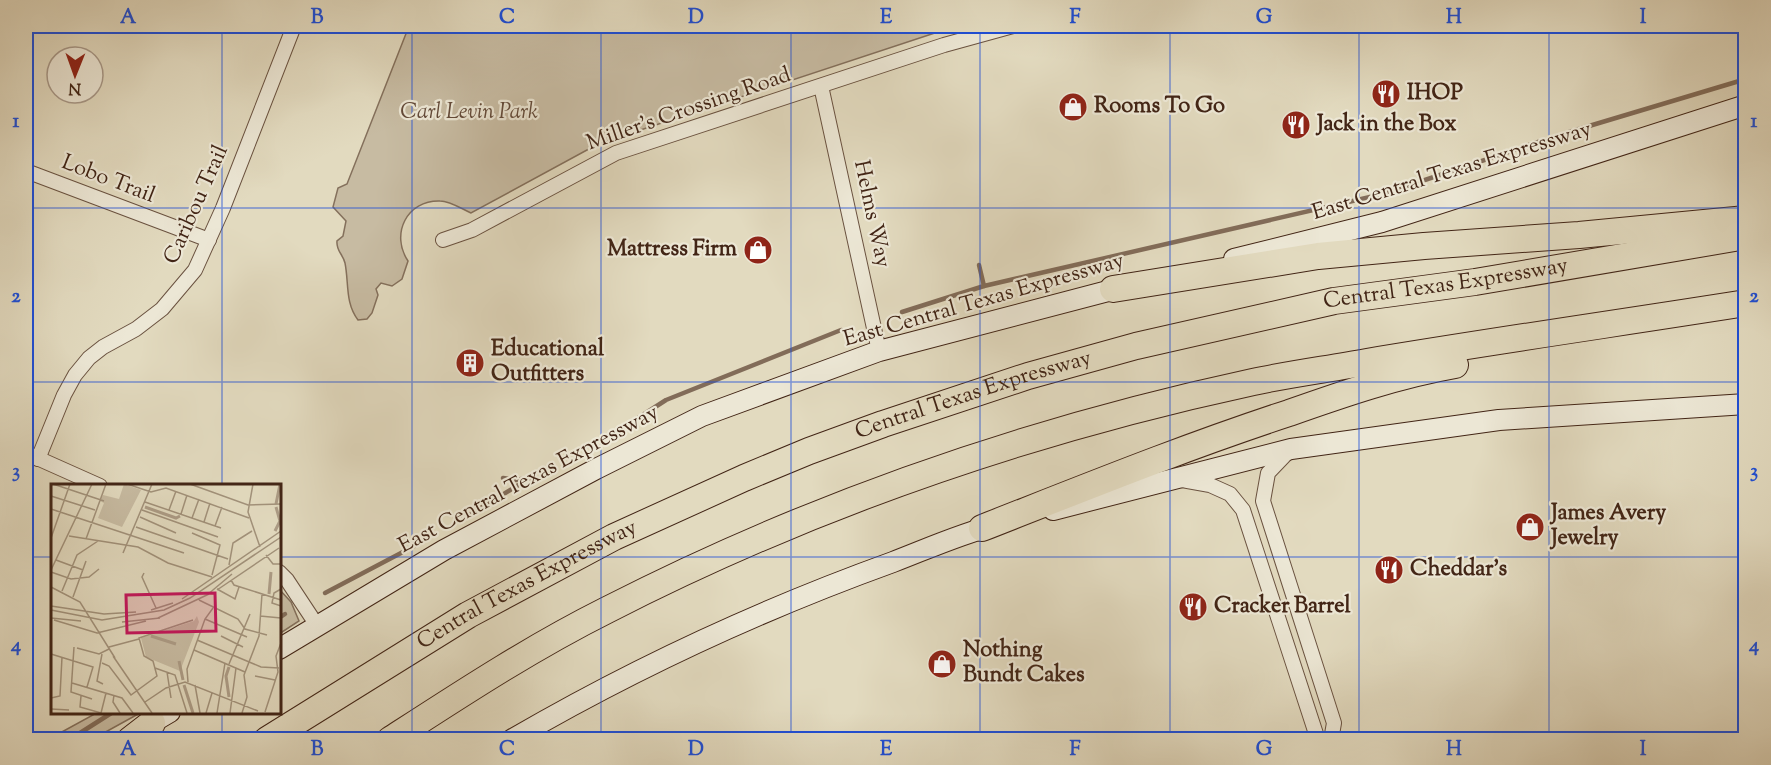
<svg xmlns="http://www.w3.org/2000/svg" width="1771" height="765" viewBox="0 0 1771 765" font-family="'Sorts Mill Goudy',serif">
  <rect width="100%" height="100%" fill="#e2dabf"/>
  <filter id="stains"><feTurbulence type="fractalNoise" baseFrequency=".00333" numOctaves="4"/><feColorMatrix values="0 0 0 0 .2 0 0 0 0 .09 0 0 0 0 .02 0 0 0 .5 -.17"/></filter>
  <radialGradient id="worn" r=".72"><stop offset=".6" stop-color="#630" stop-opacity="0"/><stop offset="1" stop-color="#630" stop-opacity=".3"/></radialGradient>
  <!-- green -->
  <g fill="#c7bba2" stroke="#84705c" stroke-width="1.5">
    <path d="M409,26H956L598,144L471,213C462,209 450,201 440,201C407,200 390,234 408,261L402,279L392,286L381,283L376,289L378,295L372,313L367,319L358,320C345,303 349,283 345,263C343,254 336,251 337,241L343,236L346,221L333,207L338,188L347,184Z"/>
    <polygon points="279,589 291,602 299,621 279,634"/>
    <polygon points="92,713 140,713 93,739 49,739 93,715"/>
  </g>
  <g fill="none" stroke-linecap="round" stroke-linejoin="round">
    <!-- stream -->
    <g stroke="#826c59" stroke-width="4.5">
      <polyline points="848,26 848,29"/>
      <polyline points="1569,132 1746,79"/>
      <polyline points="979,265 984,286"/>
      <polyline points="902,312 984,286 1383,194 1541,141"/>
      <polyline points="607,438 666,400 841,330"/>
      <polyline points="503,478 516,480 527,478"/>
      <polyline points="461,520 533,476"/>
      <polyline points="325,593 420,543"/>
      <polyline points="279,618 285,614"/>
      <polyline points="69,740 113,712"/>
    </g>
    <!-- street casing -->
    <g stroke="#6a5240" stroke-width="16">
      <g id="street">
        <polyline points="821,86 879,351"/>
        <polyline points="26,171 209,240"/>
        <polyline points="443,240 472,230 616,153 944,45 1013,26"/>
        <polyline points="1290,450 1268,473 1263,501 1334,723 1331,740"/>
        <polyline points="26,453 100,486"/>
        <polyline points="38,459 64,395 75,375 89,358 103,347 136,329 162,309 195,270 223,208 294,26"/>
        <polyline points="1182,480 1210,485 1230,494 1243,510 1318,740"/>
        <polyline points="279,572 287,580 318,627"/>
      </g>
    </g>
    <!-- secondary casing -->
    <g stroke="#422516" stroke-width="22">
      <g id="secondary">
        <polyline points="1234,259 1382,222 1746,105"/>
        <polyline points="1053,510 1291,449 1499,420 1746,404"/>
        <polyline points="279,649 444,550 596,469 702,416 879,351 1127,286"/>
        <polyline points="141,729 170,712"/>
        <path d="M511,740C633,669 760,610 893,562C927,549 960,534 995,525"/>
      </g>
    </g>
    <!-- highway casing -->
    <g stroke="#422516" stroke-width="28">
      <g id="highway">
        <polyline points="1113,289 1318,256 1424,246 1579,235 1746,219"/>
        <path d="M982,528C1084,488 1185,447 1289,413C1343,394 1398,375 1455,365"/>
        <polyline points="130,740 152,723"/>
        <path id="s1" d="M267,740L468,615L614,537L744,478L809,451L883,424L1028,376L1136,346L1334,301L1475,282L1746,236"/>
        <path d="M390,740C461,694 531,648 607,610C810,506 1030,430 1253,382C1290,374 1329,369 1367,362C1493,341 1619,323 1746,303"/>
      </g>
    </g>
    <!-- street -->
    <use href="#street" stroke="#ece7d5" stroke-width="14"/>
    <!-- secondary -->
    <use href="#secondary" stroke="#ece7d5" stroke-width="20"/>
    <!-- highway -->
    <use href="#highway" stroke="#e2dabf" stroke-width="26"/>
  </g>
  <!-- grid -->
  <path fill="none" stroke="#1d4ed8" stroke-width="1.5" stroke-opacity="0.55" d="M222,26V486M412,26V740M601,26V740M791,26V740M980,26V740M1170,26V740M1359,26V740M1549,26V740M26,208H1746M26,382H1746M26,557H52M279,557H1746M222,712V740"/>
  <!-- icons -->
  <defs>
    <g id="restaurant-disc" transform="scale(1.5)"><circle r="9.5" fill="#8f2418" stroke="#ece7d5"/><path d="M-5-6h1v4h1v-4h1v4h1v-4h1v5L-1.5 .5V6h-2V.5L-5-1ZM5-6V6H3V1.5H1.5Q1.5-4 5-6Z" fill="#fff"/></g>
    <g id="shop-disc" transform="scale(1.5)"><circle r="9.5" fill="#8f2418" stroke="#ece7d5"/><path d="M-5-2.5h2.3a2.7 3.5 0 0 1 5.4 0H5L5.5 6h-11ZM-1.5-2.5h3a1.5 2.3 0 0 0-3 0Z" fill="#fff"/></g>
    <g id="building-disc" transform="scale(1.5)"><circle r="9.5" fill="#8f2418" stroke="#ece7d5"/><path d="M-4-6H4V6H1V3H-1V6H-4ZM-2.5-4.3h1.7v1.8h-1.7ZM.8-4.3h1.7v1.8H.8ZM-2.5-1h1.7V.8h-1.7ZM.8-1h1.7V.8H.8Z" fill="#fff"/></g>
  </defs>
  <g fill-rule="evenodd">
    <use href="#restaurant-disc" x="1386" y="94"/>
    <use href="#shop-disc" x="1073" y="107"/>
    <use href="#restaurant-disc" x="1296" y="125"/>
    <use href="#shop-disc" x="758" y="250"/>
    <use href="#building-disc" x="470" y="363"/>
    <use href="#shop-disc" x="1530" y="527"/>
    <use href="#restaurant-disc" x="1389" y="570"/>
    <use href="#restaurant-disc" x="1193" y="607"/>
    <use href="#shop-disc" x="942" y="664"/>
  </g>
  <g text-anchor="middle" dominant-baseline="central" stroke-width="4.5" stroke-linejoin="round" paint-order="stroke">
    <!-- poi labels -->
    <g font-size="22" font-weight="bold" fill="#422516" stroke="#ece7d5" text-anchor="start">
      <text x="1407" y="94">IHOP</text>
      <text x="1094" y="107">Rooms To Go</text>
      <text x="1317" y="125">Jack in the Box</text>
      <text x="737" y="250" text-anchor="end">Mattress Firm</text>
      <text x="491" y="350">Educational<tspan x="491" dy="25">Outfitters</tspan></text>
      <text x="1551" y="514">James Avery<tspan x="1551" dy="25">Jewelry</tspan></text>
      <text x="1410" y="570">Cheddar's</text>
      <text x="1214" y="607">Cracker Barrel</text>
      <text x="963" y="651">Nothing<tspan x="963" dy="25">Bundt Cakes</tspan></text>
    </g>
    <!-- street labels -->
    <g font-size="22" fill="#422516" stroke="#ece7d5">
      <text transform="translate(689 110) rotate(-19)">Miller's Crossing Road</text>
      <text transform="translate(1452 172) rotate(-17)">East Central Texas Expressway</text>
      <text transform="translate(108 180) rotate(21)">Lobo Trail</text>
      <text transform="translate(197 205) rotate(-66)">Caribou Trail</text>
      <text transform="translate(871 214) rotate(78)">Helms Way</text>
      <text stroke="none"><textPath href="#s1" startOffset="1275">Central Texas Expressway</textPath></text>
      <text transform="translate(984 301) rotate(-16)">East Central Texas Expressway</text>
      <text stroke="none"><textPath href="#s1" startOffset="789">Central Texas Expressway</textPath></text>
      <text transform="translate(529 480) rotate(-28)">East Central Texas Expressway</text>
      <text stroke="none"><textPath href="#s1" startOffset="303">Central Texas Expressway</textPath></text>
    </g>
    <!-- park labels -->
    <g font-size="22" font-style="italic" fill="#634a39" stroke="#ece7d5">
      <text x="469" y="113">Carl Levin Park</text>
    </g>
  </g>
  <!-- overview -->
  <g transform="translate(51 484)">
    <rect width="230" height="230" fill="#e2dabf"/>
    <path d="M73,0L90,6L71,43L47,34L53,19L49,17L52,11L68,15ZM146,132L148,138L129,187L95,173L90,154L143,137Z" fill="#c7bba2"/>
    <path fill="none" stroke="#ac9c86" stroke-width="3" d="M225,20L229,0M94,23L125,34L129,32M224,47L229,37L225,23M218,110L220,88M100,152L125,160M128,177L132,196M133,201L142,229M178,213L175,192L178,183"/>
    <path fill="none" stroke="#a2927b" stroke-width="1.5" d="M2,0L53,17M76,0L100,8L115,4L198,34M139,0L197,21L230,20M202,0L197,28L209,63M0,12L44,26M94,18L170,44M0,25L133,69M91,26L167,53M118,26L125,7M130,30L136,11M89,33L125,49M141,34L148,15M153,38L159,19M164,42L171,23M85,43L177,75M141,49L169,61L161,91M18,52L87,63L117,79L161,93M0,54L19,0M35,55L55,0M72,69L101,0M215,71L222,80H230M5,76L32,86M178,81L182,59L201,47M0,86L41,0M0,88L20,95L38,93L48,85M93,89L91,93L105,124M180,96L183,101L230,116M0,103L29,118L64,174M166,105L184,115L188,103M230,105L223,109L221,119L230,122M166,106L228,64M11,107L26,71L47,57M156,111L181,90M22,113L35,77M131,115L230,47M148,116L187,135L194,145L216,151M0,122L53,130L85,128M0,126L51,136L113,126L139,114L230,53M100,126L122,119M209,132L230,134M0,134L30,137M107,134L158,110M154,135L196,153M3,136L46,149L95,137M71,138L109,134M170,152L192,163M146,156L210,183L228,184M23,163L20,208L41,215M58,163L88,155M26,164L48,170L58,165M143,166L194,188M0,170L42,183L36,203M51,170L46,197L52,200M62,172L101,229M51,179L58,182L80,211L106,192L102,177L93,172L88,154L142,136M178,180L199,130M104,184L124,191L136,229M116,188L120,214M204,192L224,196M137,198L136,185L154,135L162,124M21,199L71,214L82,229M144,201L149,229M63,211L62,218L69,229M30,212L29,223L50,229M0,214L9,212L11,173M94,218L115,204L134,198L207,227M0,225L18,226M214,228L227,188L225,172L230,159M50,229L55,209M155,229L161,209M166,229L174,179M179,229L185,184M191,229L196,213L193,191L208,152L211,110"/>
    <path fill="#c2185b" fill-opacity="0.15" stroke="#c2185b" stroke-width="3" d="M164,109L165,147L76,149L75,111Z"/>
    <rect width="230" height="230" fill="none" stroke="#422516" stroke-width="3"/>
  </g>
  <!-- margin -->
  <rect width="1771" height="765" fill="none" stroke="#e2dabf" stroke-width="66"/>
  <!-- north arrow -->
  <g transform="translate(75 75) rotate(181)"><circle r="28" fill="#ece7d5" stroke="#a89989" stroke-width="1.5"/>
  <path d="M0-4.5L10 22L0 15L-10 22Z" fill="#8f2418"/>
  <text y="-9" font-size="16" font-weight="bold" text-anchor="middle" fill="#422516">N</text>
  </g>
  <rect x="33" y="33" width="1705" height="699" fill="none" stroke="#1d4ed8" stroke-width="2"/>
  <g font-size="20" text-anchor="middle" font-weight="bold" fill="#1d4ed8">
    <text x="128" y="23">A</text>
    <text x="317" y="23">B</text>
    <text x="507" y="23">C</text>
    <text x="696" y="23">D</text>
    <text x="886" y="23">E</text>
    <text x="1075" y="23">F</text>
    <text x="1264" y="23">G</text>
    <text x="1454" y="23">H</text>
    <text x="1643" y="23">I</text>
    <text x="16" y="127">1</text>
    <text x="1754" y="127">1</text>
    <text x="16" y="302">2</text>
    <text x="1754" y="302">2</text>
    <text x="16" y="477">3</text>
    <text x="1754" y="477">3</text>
    <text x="16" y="651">4</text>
    <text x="1754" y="651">4</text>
    <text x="128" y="755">A</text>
    <text x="317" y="755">B</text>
    <text x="507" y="755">C</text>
    <text x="696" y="755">D</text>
    <text x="886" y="755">E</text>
    <text x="1075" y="755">F</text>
    <text x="1264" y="755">G</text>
    <text x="1454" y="755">H</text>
    <text x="1643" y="755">I</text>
  </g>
  <rect width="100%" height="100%" filter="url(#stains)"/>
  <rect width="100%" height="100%" fill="url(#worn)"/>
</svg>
